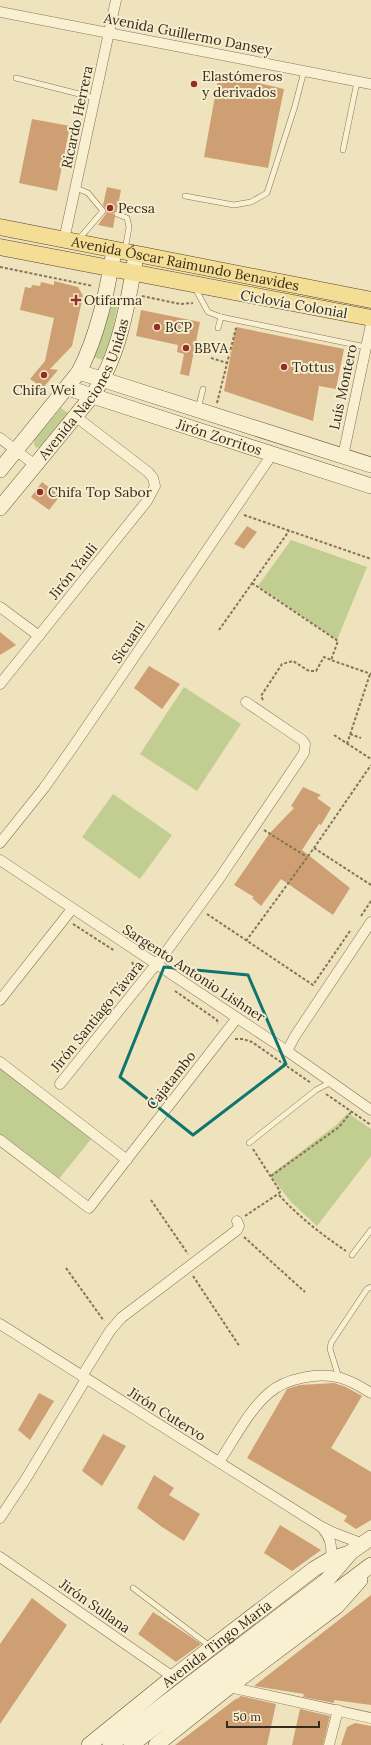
<svg xmlns="http://www.w3.org/2000/svg" width="371" height="1745" viewBox="0 0 371 1745" font-family="Lora,serif">
  <rect width="100%" height="100%" fill="#efe3be"/>
  <!-- green -->
  <g fill="#c2cd92">
    <polygon points="111,302 118,304 110,343 103,360 93,357"/>
    <polygon points="61,408 68,413 40,447 36,448 34,444 34,440"/>
    <polygon points="291,540 367,567 337,640 258,586"/>
    <polygon points="184,687 241,724 197,791 140,754"/>
    <polygon points="113,794 172,835 140,879 82,837"/>
    <polygon points="0,1058 96,1133 58,1180 0,1135"/>
    <polygon points="348,1113 371,1129 371,1156 317,1226 291,1202 270,1175 335,1126"/>
  </g>
  <!-- building -->
  <g fill="#ce9f73">
    <polygon points="219,74 284,89 268,168 204,157"/>
    <polygon points="32,119 70,126 57,191 19,183"/>
    <polygon points="107,187 121,190 117,210 113,213 115,217 113,228 98,225 107,212 103,205"/>
    <polygon points="54,281 78,287 83,296 72,346 50,369 58,370 43,388 30,379 45,361 54,318 20,310 25,287 31,288 32,285 40,286 41,282 54,285"/>
    <polygon points="141,310 200,322 189,376 180,374 184,354 177,352 178,345 136,336"/>
    <polygon points="236,327 344,349 336,389 319,386 313,421 224,391"/>
    <polygon points="42,482 60,496 49,510 31,497"/>
    <polygon points="247,526 257,532 244,549 234,544"/>
    <polygon points="0,632 16,645 0,655"/>
    <polygon points="149,666 180,684 162,709 134,688"/>
    <polygon points="303,787 321,795 317,798 331,808 321,825 319,824 302,850 350,888 333,915 281,879 261,906 252,898 254,897 234,885 269,834 294,808 291,806"/>
    <polygon points="334,1383 346,1387 362,1396 331,1448 371,1472 371,1520 356,1529 344,1521 347,1516 247,1458 287,1389 300,1385"/>
    <polygon points="39,1393 54,1401 30,1440 18,1430"/>
    <polygon points="103,1434 126,1446 102,1486 82,1471"/>
    <polygon points="154,1475 174,1488 169,1495 200,1514 184,1541 162,1527 137,1508"/>
    <polygon points="280,1525 321,1550 292,1571 264,1553"/>
    <polygon points="371,1595 371,1705 334,1700 334,1703 303,1697 304,1694 254,1686"/>
    <polygon points="32,1598 67,1625 0,1724 0,1644"/>
    <polygon points="153,1612 191,1637 201,1644 176,1662 138,1634"/>
    <polygon points="241,1696 276,1704 267,1745 175,1745 237,1698 236,1700"/>
    <polygon points="300,1709 330,1716 323,1745 292,1745"/>
    <polygon points="355,1723 371,1726 371,1745 341,1745 347,1727"/>
  </g>
  <g fill="none" stroke-linecap="round" stroke-linejoin="round">
    <!-- lane casing -->
    <g stroke="#877456" stroke-width="6">
      <g id="lane">
        <polyline points="16,78 95,98"/>
        <polyline points="343,150 357,82"/>
        <polyline points="76,188 88,193 103,211 78,240"/>
        <polyline points="185,196 234,205 251,202 267,193 295,106 304,71"/>
        <polyline points="117,214 127,218 129,227 125,250"/>
        <polyline points="195,288 208,312 221,317 366,347"/>
        <polyline points="218,328 221,317"/>
        <polyline points="198,409 203,389"/>
        <polyline points="249,1143 316,1090 331,1082"/>
        <polyline points="352,1255 371,1230"/>
        <polyline points="339,1378 330,1349 331,1343 367,1289 371,1287"/>
        <polyline points="133,1588 211,1647"/>
      </g>
    </g>
    <!-- street casing -->
    <g stroke="#877456" stroke-width="11">
      <g id="street">
        <polyline points="0,12 371,84"/>
        <polyline points="64,240 116,0"/>
        <polyline points="0,438 35,465"/>
        <polyline points="343,456 371,324"/>
        <polyline points="0,607 39,636"/>
        <polyline points="0,684 147,501 155,486 153,478 148,472 75,416"/>
        <polyline points="0,843 44,788 73,747 273,453"/>
        <polyline points="0,860 287,1051 371,1110"/>
        <polyline points="0,1000 72,909"/>
        <polyline points="287,1051 295,1036 371,922"/>
        <polyline points="0,1062 127,1160"/>
        <polyline points="60,1084 166,952 219,879 304,753 305,744 302,740 246,702"/>
        <polyline points="0,1140 89,1208 237,1018"/>
        <polyline points="0,1324 320,1526 334,1533 363,1544"/>
        <polyline points="82,1376 110,1331 121,1318 237,1230 239,1226 237,1221"/>
        <path d="M219,1462C234,1440 248,1411 269,1393C286,1378 319,1372 341,1378C352,1381 361,1387 371,1393"/>
        <polyline points="0,1518 27,1477 86,1379"/>
        <path d="M323,1529C331,1538 332,1547 331,1559"/>
        <polyline points="0,1557 173,1677"/>
        <polyline points="229,1687 371,1718"/>
        <polyline points="329,1745 338,1710"/>
      </g>
    </g>
    <!-- secondary casing -->
    <g stroke="#69553a" stroke-width="16">
      <g id="secondary">
        <polyline points="79,372 371,465"/>
        <path id="s1" d="M68,388L371,486"/>
        <path d="M0,470L79,372C98,335 107,291 114,251"/>
        <path id="s2" d="M0,508L92,396C120,356 128,302 136,255"/>
        <path id="s3" d="M89,1745L173,1677L314,1569L331,1559L350,1553"/>
        <polyline points="110,1745 327,1580 351,1552 371,1538"/>
        <polyline points="131,1745 371,1565"/>
        <polyline points="156,1745 229,1687 337,1606 360,1580"/>
      </g>
    </g>
    <!-- primary casing -->
    <g stroke="#54412b" stroke-width="17">
      <g id="primary">
        <path id="s4" d="M0,227L371,300"/>
        <polyline points="0,247 371,318"/>
      </g>
    </g>
    <!-- path -->
    <g stroke="#877456" stroke-width="2" stroke-dasharray="3 2" stroke-linecap="butt">
      <polyline points="0,267 93,286"/>
      <polyline points="142,296 180,304 193,303"/>
      <polyline points="211,358 227,363"/>
      <polyline points="217,403 236,328"/>
      <polyline points="244,515 371,559"/>
      <polyline points="252,583 338,641 331,660 371,674"/>
      <polyline points="219,630 289,531"/>
      <polyline points="263,700 261,696 282,664 293,661 309,671 316,671 324,657 331,660"/>
      <polyline points="350,734 361,738"/>
      <polyline points="334,735 371,759"/>
      <polyline points="347,744 370,674"/>
      <polyline points="264,830 307,857"/>
      <polyline points="314,848 371,885"/>
      <polyline points="207,914 313,985 350,931"/>
      <polyline points="361,916 371,901"/>
      <polyline points="73,924 115,951"/>
      <polyline points="246,941 314,848 371,765"/>
      <polyline points="132,962 137,972"/>
      <polyline points="175,991 217,1020 218,1024"/>
      <polyline points="235,1039 243,1039 252,1042 311,1083"/>
      <polyline points="326,1094 371,1125"/>
      <path d="M253,1149L278,1188L280,1192L278,1194C299,1217 321,1234 346,1251"/>
      <polyline points="271,1176 339,1127 352,1111"/>
      <polyline points="151,1200 188,1254"/>
      <polyline points="245,1216 278,1194"/>
      <polyline points="244,1237 305,1292"/>
      <polyline points="66,1268 104,1321"/>
      <polyline points="193,1276 240,1347"/>
    </g>
    <!-- lane -->
    <use href="#lane" stroke="#f9f0d1" stroke-width="5"/>
    <!-- street -->
    <use href="#street" stroke="#f9f0d1" stroke-width="10"/>
    <!-- secondary -->
    <use href="#secondary" stroke="#f9f0d1" stroke-width="15"/>
    <!-- primary -->
    <use href="#primary" stroke="#f4dd94" stroke-width="16"/>
  </g>
  <!-- marked area -->
  <path fill="none" stroke="#0f766e" stroke-width="3" stroke-linejoin="round" d="M164,967L248,975L286,1064L193,1135L120,1077Z"/>
  <!-- markers -->
  <g fill="#982c25" stroke="#f6edce" stroke-width="1.5">
    <circle cx="194" cy="84" r="4"/>
    <circle cx="110" cy="208" r="4"/>
    <path d="M74 294h4v4h4v4h-4v4h-4v-4h-4v-4h4z"/>
    <circle cx="157" cy="327" r="4"/>
    <circle cx="186" cy="348" r="4"/>
    <circle cx="284" cy="367" r="4"/>
    <circle cx="44" cy="375" r="4"/>
    <circle cx="40" cy="492" r="4"/>
  </g>
  <g text-anchor="middle" dominant-baseline="central" stroke-width="4" stroke-linejoin="round" paint-order="stroke">
    <!-- street labels -->
    <g font-size="14" fill="#362a1c" stroke="#f6edce">
      <text transform="translate(188 34) rotate(11)">Avenida Guillermo Dansey</text>
      <text transform="translate(77 117) rotate(-78)">Ricardo Herrera</text>
      <text stroke="none"><textPath href="#s4" startOffset="189">Avenida Óscar Raimundo Benavides</textPath></text>
      <text transform="translate(294 304) rotate(10)">Ciclovía Colonial</text>
      <text stroke="none"><textPath href="#s2" startOffset="147">Avenida Naciones Unidas</textPath></text>
      <text transform="translate(343 387) rotate(-78)">Luís Montero</text>
      <text stroke="none"><textPath href="#s1" startOffset="159">Jirón Zorritos</textPath></text>
      <text transform="translate(73 571) rotate(-51)">Jirón Yauli</text>
      <text transform="translate(128 642) rotate(-56)">Sicuani</text>
      <text transform="translate(194 973) rotate(33)">Sargento Antonio Lishner</text>
      <text transform="translate(97 1016) rotate(-51)">Jirón Santiago Távara</text>
      <text transform="translate(171 1080) rotate(-52)">Cajatambo</text>
      <text transform="translate(167 1414) rotate(32)">Jirón Cutervo</text>
      <text transform="translate(95 1606) rotate(35)">Jirón Sullana</text>
      <text stroke="none"><textPath href="#s3" startOffset="163">Avenida Tingo María</textPath></text>
    </g>
    <!-- poi labels -->
    <g font-size="14" fill="#362a1c" stroke="#f6edce" text-anchor="start">
      <text x="202" y="76">Elastómeros<tspan x="202" dy="16">y derivados</tspan></text>
      <text x="118" y="208">Pecsa</text>
      <text x="84" y="300">Otifarma</text>
      <text x="165" y="327">BCP</text>
      <text x="194" y="348">BBVA</text>
      <text x="292" y="367">Tottus</text>
      <text x="44" y="390" text-anchor="middle">Chifa Wei</text>
      <text x="48" y="492">Chifa Top Sabor</text>
    </g>
  </g>
  <!-- scale -->
  <path d="M227 1721v6h92v-6" fill="none" stroke="#362a1c" stroke-width="2"/>
  <text x="233" y="1721" font-size="12" fill="#362a1c" stroke="#f6edce" stroke-width="3" paint-order="stroke">50 m</text>
</svg>
